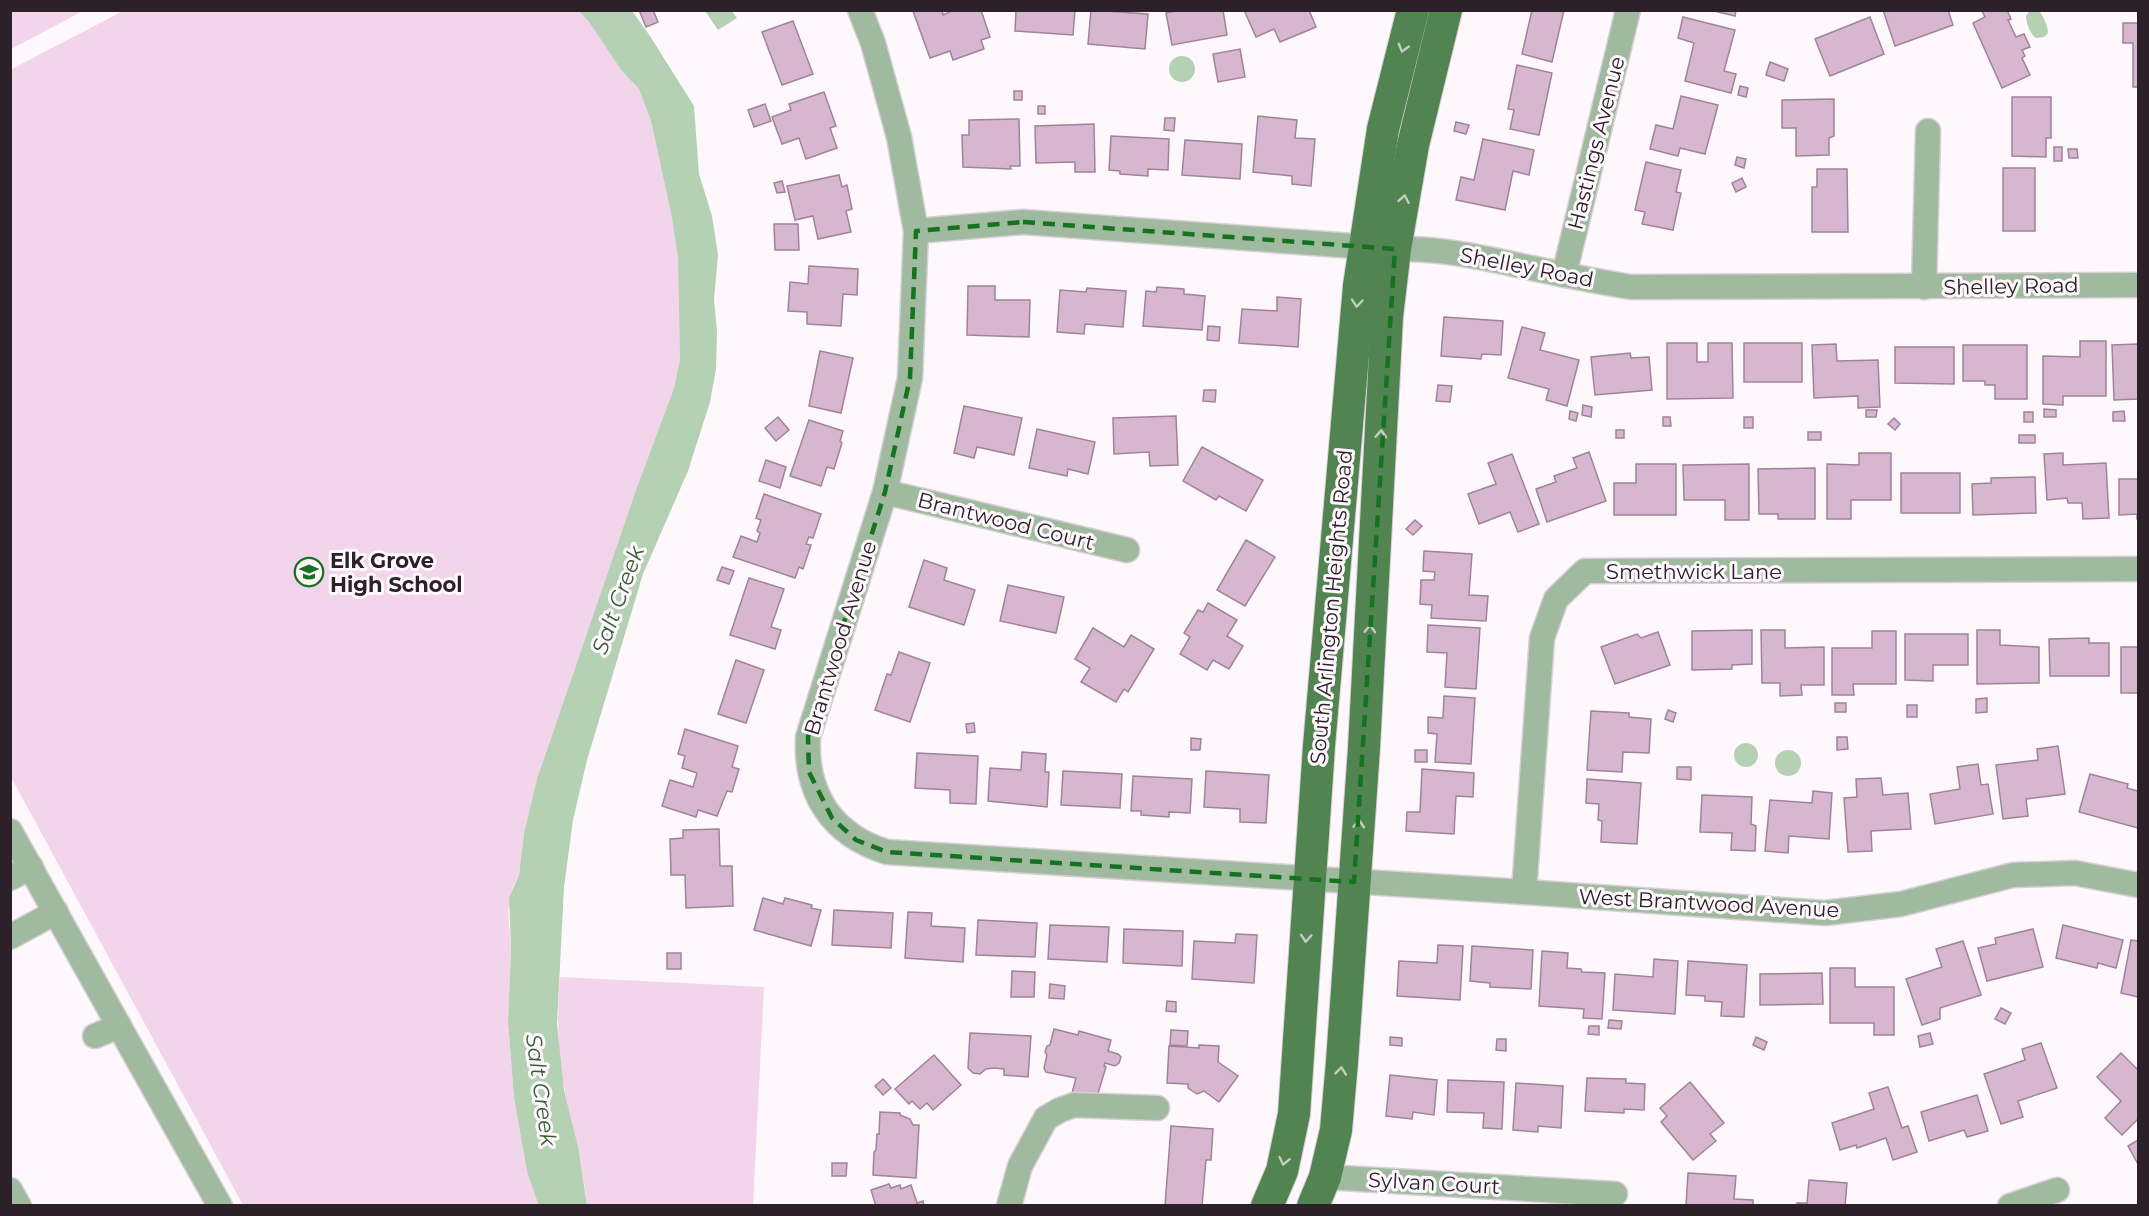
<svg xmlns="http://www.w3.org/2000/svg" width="2149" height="1216" viewBox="0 0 2149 1216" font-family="Montserrat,sans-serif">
  <rect width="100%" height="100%" fill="#fef7fc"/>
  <!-- green -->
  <g fill="#f2d5eb">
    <polygon points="11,10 83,10 83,11 11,49"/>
    <polygon points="579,10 589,22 621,70 639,89 651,121 672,218 679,257 680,359 674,388 636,490 537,779 524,833 519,875 513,887 508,911 511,949 508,1022 514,1098 527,1172 539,1205 243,1205 11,777 10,70 123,11"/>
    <path d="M560,977L764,987L753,1205H587C583,1167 572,1130 565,1092C557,1054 557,1015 560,977Z"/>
  </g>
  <!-- water -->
  <g fill="#b5d1b4">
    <path d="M2030,10L2039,11C2043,16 2048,26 2048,33L2044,37L2036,38C2030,34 2026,23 2026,16Z"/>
    <polygon points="579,11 632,11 650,36 694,106 699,174 712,216 718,255 714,300 717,331 716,369 710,402 688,471 643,574 587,760 573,820 564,887 557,1024 564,1090 578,1147 587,1205 539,1206 527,1172 514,1098 508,1022 511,949 509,898 519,875 524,833 537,779 636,490 674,388 680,359 678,257 672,218 651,121 639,89 621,70 589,22"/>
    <polygon points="705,11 732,11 737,18 718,30"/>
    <circle cx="1182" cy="69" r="13"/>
    <circle cx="1746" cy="755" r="12"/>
    <circle cx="1788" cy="763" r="13"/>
  </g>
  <!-- building -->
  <g fill="#d7b6d0" stroke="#a0839a" stroke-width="1.5">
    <polygon points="639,10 653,10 658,22 646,27"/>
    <polygon points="915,10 942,10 943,15 954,10 981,10 990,37 981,40 984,49 953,60 950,51 930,58 913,11"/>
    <polygon points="1016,10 1075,10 1073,35 1015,31"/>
    <polygon points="1091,10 1148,14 1145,49 1088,44"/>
    <polygon points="1179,10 1223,10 1227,35 1172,45 1166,13"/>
    <polygon points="1244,10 1309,10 1316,27 1280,42 1274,29 1256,37"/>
    <polygon points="1532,10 1564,10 1552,62 1522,54"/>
    <polygon points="1710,10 1736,10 1735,16"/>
    <polygon points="1883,10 1948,10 1953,25 1895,46"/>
    <polygon points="2007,10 2011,19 2008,20 2016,37 2024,34 2030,47 2022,50 2025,56 2022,58 2030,75 2002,88 1973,23 1985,17 1982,11 1984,10"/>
    <polygon points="1683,17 1735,30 1724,71 1736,74 1731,93 1685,81 1694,43 1678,38"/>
    <polygon points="1870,17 1884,54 1830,76 1815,39"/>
    <polygon points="793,21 813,74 782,85 762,32"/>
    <polygon points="2123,23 2138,23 2138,87 2133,87 2133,43 2123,43"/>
    <polygon points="1240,49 1245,77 1218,82 1213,54"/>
    <polygon points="1770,62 1788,69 1784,81 1766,75"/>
    <polygon points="1517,65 1552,73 1539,135 1510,129 1514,110 1508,109"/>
    <polygon points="1740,86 1748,88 1746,97 1738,95"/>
    <rect x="1014" y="91" width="8" height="9"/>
    <polygon points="824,92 836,126 830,128 837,148 806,159 799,138 782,144 772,117 791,110 789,104"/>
    <polygon points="1681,96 1718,105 1705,154 1680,148 1678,156 1650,149 1656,125 1673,129"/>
    <polygon points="2012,97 2051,97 2051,138 2046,138 2046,157 2012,156"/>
    <polygon points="1834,99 1834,136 1829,138 1829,155 1796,156 1796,128 1782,128 1782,100"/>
    <polygon points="765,104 771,121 754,127 748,110"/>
    <rect x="1038" y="106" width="7" height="8"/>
    <polygon points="1258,116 1297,120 1295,138 1315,139 1311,186 1292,184 1292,176 1253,172"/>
    <polygon points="1165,118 1175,118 1174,131 1164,130"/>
    <polygon points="1019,119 1020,166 1010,166 1011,169 963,167 962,135 969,135 969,120"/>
    <polygon points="1456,122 1469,125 1466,134 1454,131"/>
    <polygon points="1094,124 1095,172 1075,172 1075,162 1036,163 1035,126"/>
    <polygon points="1111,136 1169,139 1168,170 1148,169 1148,176 1120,174 1120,171 1109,170"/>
    <polygon points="1483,139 1534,150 1529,175 1513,171 1505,210 1456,200 1461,177 1474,180"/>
    <polygon points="1185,140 1242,144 1240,179 1182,175"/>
    <rect x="2054" y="147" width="8" height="14"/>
    <polygon points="2068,149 2077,149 2078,158 2069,158"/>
    <polygon points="1737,157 1746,159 1744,168 1735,165"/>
    <polygon points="1646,162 1681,170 1676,192 1681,193 1673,230 1642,224 1645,212 1635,210"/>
    <rect x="2003" y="168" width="32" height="63"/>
    <polygon points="1817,169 1847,169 1848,232 1812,232 1812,187 1817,187"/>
    <polygon points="839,175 842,187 847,185 852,209 846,211 851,232 818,239 813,216 795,220 787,186"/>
    <polygon points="1742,178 1746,187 1736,192 1732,183"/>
    <polygon points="782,181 785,192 777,193 774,183"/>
    <polygon points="774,224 798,224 799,250 775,250"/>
    <polygon points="809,266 858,269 857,295 843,294 841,326 807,324 807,312 788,311 790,282 808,284"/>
    <polygon points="968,286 995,286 995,300 1030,300 1029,337 967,335"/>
    <polygon points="1157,287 1184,289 1184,294 1205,296 1202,330 1143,326 1146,291 1156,292"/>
    <polygon points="1087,288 1126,291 1123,327 1085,324 1084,334 1057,332 1060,290 1086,292"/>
    <polygon points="1277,297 1301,299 1298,347 1239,343 1242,309 1277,311"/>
    <polygon points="1444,317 1503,321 1501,355 1482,354 1481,359 1441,356"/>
    <polygon points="1208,326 1220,327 1219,341 1207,340"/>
    <polygon points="1522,327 1545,333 1540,350 1579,360 1567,406 1546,400 1549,389 1508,378"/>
    <polygon points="2080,341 2106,341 2106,396 2063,396 2063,405 2043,404 2043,356 2080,357"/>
    <polygon points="1667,343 1697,343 1697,362 1708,362 1708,343 1732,343 1733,398 1667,399"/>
    <rect x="1744" y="343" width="58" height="39"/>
    <polygon points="1836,344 1837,361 1878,360 1880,407 1858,408 1858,396 1814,398 1812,345"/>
    <polygon points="2138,344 2138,399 2114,400 2112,345"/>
    <polygon points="1963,345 2027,345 2027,399 1995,399 1995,385 1985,385 1985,381 1963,381"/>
    <polygon points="1895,347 1954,347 1954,384 1895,383"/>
    <polygon points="820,351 853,358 841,413 809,406"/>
    <polygon points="1630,353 1631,358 1649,357 1652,390 1595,395 1591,357"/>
    <polygon points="1438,385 1452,386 1450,402 1436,401"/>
    <polygon points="1204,390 1216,390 1215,402 1203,401"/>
    <polygon points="1583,405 1592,407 1591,417 1582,415"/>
    <polygon points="964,406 1022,418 1014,455 977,447 974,458 954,453"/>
    <polygon points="2044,409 2056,410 2056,417 2044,417"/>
    <polygon points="1866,410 1877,410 1876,417 1866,417"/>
    <polygon points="1570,411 1578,413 1576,421 1569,419"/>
    <polygon points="2124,411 2125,421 2113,421 2113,412"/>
    <rect x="2024" y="412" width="9" height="10"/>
    <polygon points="1176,416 1178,465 1150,466 1149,452 1114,454 1113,418"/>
    <polygon points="778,417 789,430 776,441 765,428"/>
    <polygon points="1663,417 1670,417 1671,426 1663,426"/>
    <rect x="1744" y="417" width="9" height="11"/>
    <polygon points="1894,418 1900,424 1895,430 1888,424"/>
    <polygon points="809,420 843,431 840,441 842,443 834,469 827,467 821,486 790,476"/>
    <polygon points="1037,429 1095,442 1088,474 1068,469 1067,476 1029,468"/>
    <rect x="1616" y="430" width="8" height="8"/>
    <rect x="1808" y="432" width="13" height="8"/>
    <rect x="2019" y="435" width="16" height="8"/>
    <polygon points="1202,447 1263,480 1246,511 1219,496 1216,500 1183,481"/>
    <polygon points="1589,452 1606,501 1547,522 1536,489 1556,482 1554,476 1577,468 1573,458"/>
    <polygon points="1859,453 1891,453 1891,500 1851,500 1851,519 1827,519 1827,464 1859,465"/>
    <polygon points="2063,453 2063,465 2106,463 2109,518 2083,519 2082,503 2068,503 2067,498 2047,500 2044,454"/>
    <polygon points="1512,454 1539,524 1518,532 1510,512 1479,524 1468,494 1496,484 1488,463"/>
    <polygon points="766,460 786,467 780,488 759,481"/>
    <polygon points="1636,464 1676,464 1676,515 1614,515 1614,483 1636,483"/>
    <polygon points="1749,464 1749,520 1725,520 1725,500 1684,500 1683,465"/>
    <polygon points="1815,468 1815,519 1778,519 1778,514 1759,514 1758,469"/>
    <rect x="1901" y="473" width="59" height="40"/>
    <polygon points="2035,477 2036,513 1973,515 1972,484 1991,483 1991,478"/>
    <polygon points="2119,479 2138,479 2138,519 2137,519 2137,514 2119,515"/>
    <polygon points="764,494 821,514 813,538 809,537 806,544 811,545 803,569 799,567 795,578 733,557 741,536 757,542 760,533 757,531 761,520 756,518"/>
    <polygon points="1415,520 1422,526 1413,535 1406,529"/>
    <polygon points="1246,540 1275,557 1245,606 1217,590"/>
    <polygon points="1424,551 1472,554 1469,595 1488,596 1486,621 1431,618 1432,605 1420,604 1421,580 1434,580 1435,572 1423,571"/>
    <polygon points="924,560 947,568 944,580 975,590 964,625 909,607"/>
    <polygon points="722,567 734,571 729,584 717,580"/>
    <polygon points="749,578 784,589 771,627 781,630 775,649 730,635"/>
    <polygon points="1008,585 1064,597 1056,633 1000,621"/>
    <polygon points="1208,603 1237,620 1227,636 1243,646 1229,669 1213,660 1207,670 1180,654 1190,637 1184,633 1198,610 1203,612"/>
    <polygon points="1428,625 1480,628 1476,689 1445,687 1447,653 1427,652"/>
    <polygon points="1093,628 1124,647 1131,635 1154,649 1128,692 1124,689 1116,702 1081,682 1090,668 1075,659"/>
    <polygon points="1752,630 1752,664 1732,665 1732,669 1692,670 1692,631"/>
    <polygon points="1761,630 1785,630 1785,648 1824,647 1824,685 1801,685 1802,695 1780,696 1780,683 1762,683"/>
    <polygon points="1977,630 2000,630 2000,645 2039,647 2039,683 1977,684"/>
    <polygon points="1872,631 1896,631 1896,684 1853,684 1854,695 1832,695 1832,648 1872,648"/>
    <polygon points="1658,632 1670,665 1615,684 1601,647 1637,634 1641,638"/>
    <polygon points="1905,634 1968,634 1968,665 1933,665 1933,681 1905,680"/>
    <polygon points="2089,638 2089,643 2109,643 2109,676 2050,676 2049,639"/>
    <rect x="2121" y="647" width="17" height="46"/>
    <polygon points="899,652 930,663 910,722 875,710 887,674 891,675"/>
    <polygon points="736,660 764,670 746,723 718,714"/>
    <polygon points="1444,696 1475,698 1471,764 1435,762 1437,734 1428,733 1428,717 1443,718"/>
    <polygon points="1987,698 1987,712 1976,713 1976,699"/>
    <rect x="1835" y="703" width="11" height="9"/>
    <rect x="1907" y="705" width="10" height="12"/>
    <polygon points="1668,710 1676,713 1673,722 1665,719"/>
    <polygon points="1591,711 1629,713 1629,717 1651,719 1649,753 1623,752 1622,772 1587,770"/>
    <polygon points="974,723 975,732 967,733 966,724"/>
    <polygon points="685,729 738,746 732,767 739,769 732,792 727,791 717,816 698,810 696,817 662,806 670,780 693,787 697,773 682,768 685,756 678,754"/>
    <polygon points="1837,737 1847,737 1848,749 1837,750"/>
    <polygon points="1191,738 1201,739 1200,750 1191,750"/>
    <polygon points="2058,746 2065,794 2026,799 2028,816 2003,819 1996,765 2038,760 2037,749"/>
    <rect x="1415" y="750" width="12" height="12"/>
    <polygon points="1022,752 1046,754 1045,772 1049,772 1047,807 988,801 990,768 1021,770"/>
    <polygon points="917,753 978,756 976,804 950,803 950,790 915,788"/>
    <polygon points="1978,764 1981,785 1988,784 1993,814 1935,824 1930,794 1960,789 1957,767"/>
    <polygon points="1677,767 1691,767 1691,780 1677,779"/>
    <polygon points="1422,769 1474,773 1473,797 1456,796 1454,834 1406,831 1407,812 1420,812"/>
    <polygon points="1063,771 1122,774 1120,808 1061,805"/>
    <polygon points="1206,771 1269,775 1266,823 1240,822 1240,809 1204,807"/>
    <polygon points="2090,774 2128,784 2127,788 2138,791 2138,828 2079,812"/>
    <polygon points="1133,776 1192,779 1190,813 1169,812 1169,817 1141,815 1141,811 1131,811"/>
    <polygon points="1881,778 1883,795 1908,793 1911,829 1871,831 1872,851 1848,852 1844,798 1857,797 1856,779"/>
    <polygon points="1587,779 1641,783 1637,844 1601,842 1602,821 1598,820 1599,804 1586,803"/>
    <polygon points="1813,791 1832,793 1829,839 1789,836 1788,853 1765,851 1770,800 1812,803"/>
    <polygon points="1702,795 1752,797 1751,824 1756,826 1755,851 1731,850 1732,833 1700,832"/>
    <polygon points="719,829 720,866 732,866 733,906 686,908 685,875 671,875 670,839 683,838 683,830"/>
    <polygon points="763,898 783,904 785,898 812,905 811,908 821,910 811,946 754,930"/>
    <polygon points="834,910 893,913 891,948 832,945"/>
    <polygon points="908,912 932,913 931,926 965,928 963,962 905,958"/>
    <polygon points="978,920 1037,923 1035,957 976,955"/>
    <polygon points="1050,925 1109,927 1107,962 1048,959"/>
    <polygon points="2063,925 2123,940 2116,968 2098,963 2097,968 2056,958"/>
    <polygon points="1124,929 1183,931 1182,966 1123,963"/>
    <polygon points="2033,929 2043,967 1987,981 1978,948 1996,944 1995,938"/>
    <polygon points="1236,934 1257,935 1254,983 1192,979 1194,941 1235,943"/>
    <polygon points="2131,940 2138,941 2138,997 2121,993"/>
    <polygon points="1963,941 1981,995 1940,1008 1940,1019 1922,1025 1906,979 1942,967 1936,949"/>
    <polygon points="1438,945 1463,946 1460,1000 1397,996 1399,961 1437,963"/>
    <polygon points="1472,946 1533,950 1531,989 1490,987 1490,983 1470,981"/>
    <polygon points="1542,951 1568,953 1567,968 1581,969 1582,972 1605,973 1602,1019 1583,1018 1584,1009 1539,1006"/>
    <rect x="667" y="953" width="14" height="16"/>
    <polygon points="1654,959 1678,961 1675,1014 1613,1010 1615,974 1653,977"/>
    <polygon points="1688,961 1747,965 1744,1017 1721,1016 1722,1002 1705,1001 1705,996 1686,995"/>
    <polygon points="1830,968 1855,968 1855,987 1894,987 1894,1035 1874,1035 1874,1023 1830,1023"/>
    <polygon points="1012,971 1035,972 1034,997 1011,997"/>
    <polygon points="1822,973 1823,1004 1760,1005 1760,974"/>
    <polygon points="1050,984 1065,986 1064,999 1049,998"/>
    <polygon points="1167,1001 1176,1002 1176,1012 1166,1011"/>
    <polygon points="2001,1008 2011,1013 2005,1024 1995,1019"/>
    <polygon points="1609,1020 1622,1021 1621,1029 1608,1028"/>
    <polygon points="1589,1026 1599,1026 1599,1035 1588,1034"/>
    <polygon points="1054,1029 1078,1035 1079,1031 1111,1040 1108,1051 1118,1054 1121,1057 1119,1063 1115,1066 1105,1063 1104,1066 1106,1067 1096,1100 1072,1093 1076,1078 1046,1072 1044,1068 1047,1055 1045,1052 1047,1046 1050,1045"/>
    <polygon points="1171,1030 1188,1031 1187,1046 1170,1045"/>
    <polygon points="970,1033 1031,1036 1028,1077 1004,1075 1004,1069 994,1068 986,1069 980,1074 973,1073 968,1068"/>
    <polygon points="1930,1033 1933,1044 1920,1047 1918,1036"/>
    <polygon points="1390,1037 1402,1038 1402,1046 1390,1045"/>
    <polygon points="1756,1037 1767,1042 1764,1050 1753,1045"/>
    <polygon points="1497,1039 1506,1039 1506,1051 1496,1050"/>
    <polygon points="2041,1043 2057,1088 2018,1101 2023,1117 2001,1124 1984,1074 2025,1060 2022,1049"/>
    <polygon points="1199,1045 1219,1046 1218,1062 1238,1076 1219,1102 1204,1091 1197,1094 1188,1088 1188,1084 1167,1083 1169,1046 1199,1048"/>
    <polygon points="2121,1053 2138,1070 2138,1119 2122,1135 2105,1118 2121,1101 2097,1077"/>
    <polygon points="934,1055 961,1085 933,1110 927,1103 920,1109 912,1101 909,1104 895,1089"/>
    <polygon points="1390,1075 1437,1080 1434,1115 1413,1112 1412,1119 1386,1116"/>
    <polygon points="1587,1078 1626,1079 1626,1083 1645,1084 1644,1110 1624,1109 1624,1113 1585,1111"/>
    <polygon points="883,1079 891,1088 883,1095 875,1086"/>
    <polygon points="1448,1080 1504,1082 1502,1129 1483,1128 1484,1113 1447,1112"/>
    <polygon points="1690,1082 1724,1123 1710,1134 1716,1141 1693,1160 1661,1122 1667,1116 1660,1108"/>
    <polygon points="1516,1083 1563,1086 1561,1128 1538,1126 1538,1132 1513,1130"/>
    <polygon points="1888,1087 1902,1128 1908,1126 1917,1152 1893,1160 1886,1138 1857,1148 1856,1145 1840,1150 1832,1123 1874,1109 1869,1093"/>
    <polygon points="1977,1095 1988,1131 1967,1137 1964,1130 1929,1141 1921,1112"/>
    <polygon points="880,1112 900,1113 900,1115 910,1119 913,1125 919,1125 916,1178 873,1175 874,1152 876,1150 877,1134 879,1134"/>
    <polygon points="1171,1126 1213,1129 1211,1160 1206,1160 1202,1206 1165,1206"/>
    <polygon points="2138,1140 2138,1164 2128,1146"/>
    <polygon points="832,1163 847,1163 846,1176 832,1176"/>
    <polygon points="1688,1173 1736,1176 1734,1199 1753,1200 1753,1206 1686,1206"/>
    <polygon points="1809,1180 1847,1183 1845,1206 1797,1206 1797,1203 1807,1203"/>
    <polygon points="889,1184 891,1188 900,1185 901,1189 911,1185 917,1203 923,1201 924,1206 876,1206 871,1190"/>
  </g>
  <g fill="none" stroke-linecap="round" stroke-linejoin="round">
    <!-- minor casing -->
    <g stroke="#d8d0d6" stroke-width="27">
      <g id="minor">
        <path d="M860,10L873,43L899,137L916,231L910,378L885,492L808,737C805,794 832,835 887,852L1524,892L1825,913L1901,904L2013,875L2075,873L2138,885"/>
        <path d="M916,231L1023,222L1395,249C1437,248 1476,256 1517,265C1555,273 1593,281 1631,287L2138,285"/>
        <polyline points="1564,275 1628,10"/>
        <polyline points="1924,287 1928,131"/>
        <polyline points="885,492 1127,550"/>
        <polyline points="10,831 119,1026"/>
        <polyline points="10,878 31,867"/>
        <polyline points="1524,892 1542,638 1556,599 1585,571 2138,569"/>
        <polyline points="10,937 56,912"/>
        <polyline points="95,1036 119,1026 220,1206"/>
        <polyline points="1325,1177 1615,1194"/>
        <polyline points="10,1190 19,1206"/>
        <polyline points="1009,1206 1020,1166 1046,1118 1060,1110 1074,1105 1157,1108"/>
        <polyline points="2010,1206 2057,1190"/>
      </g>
    </g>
    <!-- major casing -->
    <g stroke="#d8d0d6" stroke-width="34">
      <g id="major">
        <polyline points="1267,1206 1282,1171 1294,1114 1319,746 1359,286 1383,129 1413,10"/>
        <polyline points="1313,1206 1325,1177 1336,1130 1342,1062 1364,748 1387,317 1395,249 1413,145 1446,10"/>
      </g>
    </g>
    <!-- minor -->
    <use href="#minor" stroke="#9fba9e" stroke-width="24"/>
    <!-- major -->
    <use href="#major" stroke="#518451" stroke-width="32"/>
  </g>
  <!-- one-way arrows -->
  <defs><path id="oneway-chevron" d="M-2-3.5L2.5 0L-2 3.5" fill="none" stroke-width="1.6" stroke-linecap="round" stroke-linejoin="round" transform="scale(1.5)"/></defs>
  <g stroke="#c1cfc0">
    <use href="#oneway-chevron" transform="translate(1403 48) rotate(105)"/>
    <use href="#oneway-chevron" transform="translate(1404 199) rotate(-80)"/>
    <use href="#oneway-chevron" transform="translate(1357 303) rotate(95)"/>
    <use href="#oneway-chevron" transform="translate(1381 434) rotate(-87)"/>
    <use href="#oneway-chevron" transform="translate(1370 629) rotate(-87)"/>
    <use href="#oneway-chevron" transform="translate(1359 824) rotate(-86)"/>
    <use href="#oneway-chevron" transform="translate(1306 938) rotate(94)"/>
    <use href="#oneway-chevron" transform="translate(1341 1071) rotate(-84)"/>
    <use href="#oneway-chevron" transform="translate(1284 1161) rotate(102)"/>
  </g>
  <!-- marked area -->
  <path fill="none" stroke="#15721f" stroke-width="4.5" stroke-dasharray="12 8" stroke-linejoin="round" d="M1023,222L1395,249L1354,882L887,852L856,840L832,818L809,772L808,737L885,492L910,378L916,231Z"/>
  <!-- icons -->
  <defs>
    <g id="school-ring" transform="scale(1.5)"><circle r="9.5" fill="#fef7fc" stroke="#15721f" stroke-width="1.5"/><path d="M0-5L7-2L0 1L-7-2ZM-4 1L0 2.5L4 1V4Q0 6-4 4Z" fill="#15721f"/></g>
  </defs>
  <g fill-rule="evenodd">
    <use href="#school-ring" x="309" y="572"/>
  </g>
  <g text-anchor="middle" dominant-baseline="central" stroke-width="6" stroke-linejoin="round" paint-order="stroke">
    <!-- street labels -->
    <g font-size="21" fill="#2c2029" stroke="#fef7fc">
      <text transform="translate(1596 143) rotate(-76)">Hastings Avenue</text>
      <text transform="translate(1527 267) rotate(11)">Shelley Road</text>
      <text transform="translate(2011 286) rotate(-1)">Shelley Road</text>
      <text transform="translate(1006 521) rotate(14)">Brantwood Court</text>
      <text x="1694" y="571">Smethwick Lane</text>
      <text transform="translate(1331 607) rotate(-85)">South Arlington Heights Road</text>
      <text transform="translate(840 638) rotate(-73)">Brantwood Avenue</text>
      <text transform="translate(1709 903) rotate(3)">West Brantwood Avenue</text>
      <text transform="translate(1434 1183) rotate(3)">Sylvan Court</text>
    </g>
    <!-- poi labels -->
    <g font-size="21" font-weight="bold" fill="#2c2029" stroke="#fef7fc" text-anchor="start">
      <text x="330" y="560">Elk Grove<tspan x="330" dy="24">High School</tspan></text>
    </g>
    <!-- water labels -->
    <g font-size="22" font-style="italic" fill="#355f36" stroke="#fef7fc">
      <text transform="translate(618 600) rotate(-70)">Salt Creek</text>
      <text transform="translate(541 1090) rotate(82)">Salt Creek</text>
    </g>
  </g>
  <!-- border -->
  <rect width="2149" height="1216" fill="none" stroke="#2c2029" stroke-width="24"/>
</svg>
